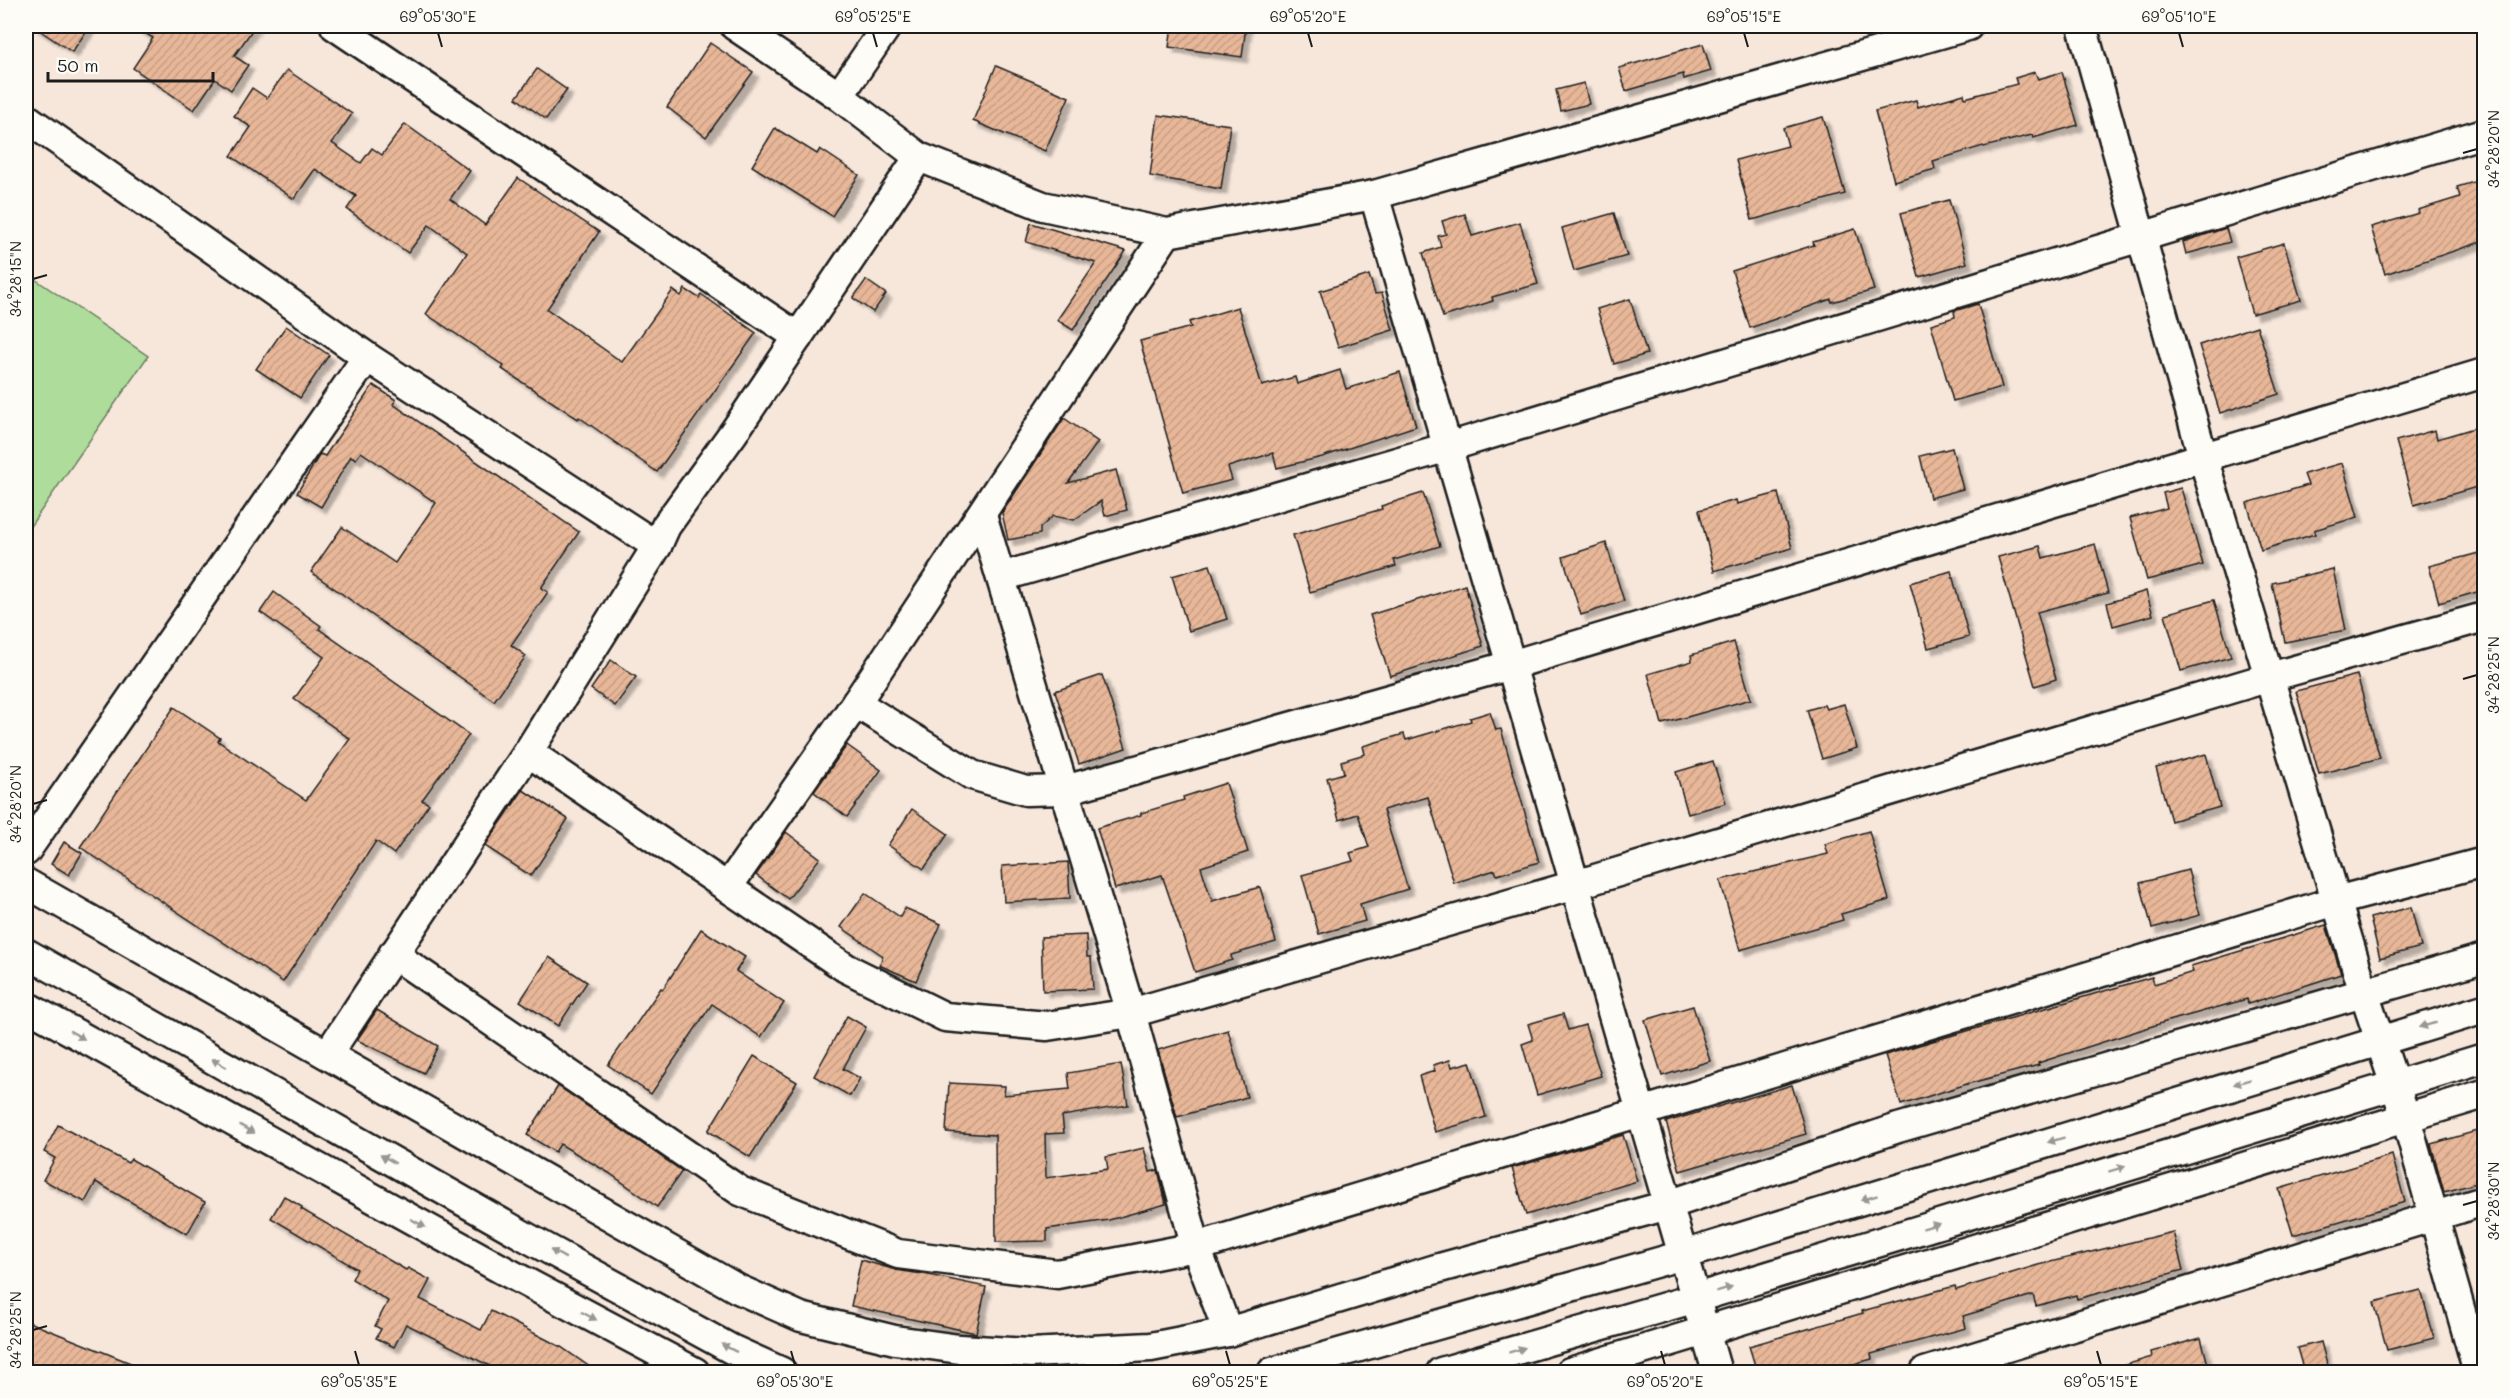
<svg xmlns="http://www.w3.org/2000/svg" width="2510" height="1398" viewBox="0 0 2510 1398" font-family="Mali,sans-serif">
  <defs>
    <pattern id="building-hatch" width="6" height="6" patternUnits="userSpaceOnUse" patternTransform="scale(1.5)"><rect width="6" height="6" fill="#e8b799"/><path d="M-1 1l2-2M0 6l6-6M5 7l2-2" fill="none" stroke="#c69d83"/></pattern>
    <filter id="shadow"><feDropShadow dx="5.5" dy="5.5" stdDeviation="1.5" flood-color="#0004"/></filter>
  </defs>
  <rect width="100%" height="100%" fill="#f7e7db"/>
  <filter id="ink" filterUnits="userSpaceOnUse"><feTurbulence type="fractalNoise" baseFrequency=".0167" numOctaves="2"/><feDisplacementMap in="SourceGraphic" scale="12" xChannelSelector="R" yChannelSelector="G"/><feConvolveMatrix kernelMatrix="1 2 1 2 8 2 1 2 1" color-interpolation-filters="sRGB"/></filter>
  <g filter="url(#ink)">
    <!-- grass -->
    <polygon fill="#aedc9b" stroke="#657c5c" stroke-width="1.5" points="26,273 148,356 29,528 26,526"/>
    <!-- building -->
    <g fill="url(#building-hatch)" stroke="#1c1c1c" stroke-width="1.5" filter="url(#shadow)">
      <polygon points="33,26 90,26 72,52"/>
      <polygon points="134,26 255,26 234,56 248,65 231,90 215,79 194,110 133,68 153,38"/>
      <polygon points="1172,26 1246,26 1242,57 1169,47"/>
      <polygon points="710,43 753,72 706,137 667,107"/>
      <polygon points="1703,44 1711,71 1684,79 1683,74 1626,91 1619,68"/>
      <polygon points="996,66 1069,97 1045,151 973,121"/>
      <polygon points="537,69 567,90 546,119 516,98"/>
      <polygon points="287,70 352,114 332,143 361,163 372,148 382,155 405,124 470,171 450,199 485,225 518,178 599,232 547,309 622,362 673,290 681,296 685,289 699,298 701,294 756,333 657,472 579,417 578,419 502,369 504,366 426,314 467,253 429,225 408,253 347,209 356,196 315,169 294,199 231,156 251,127 234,116 252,88 267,98"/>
      <polygon points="2035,72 2038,79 2062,72 2078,125 2033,138 2032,135 1984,147 1983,146 1933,161 1935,169 1894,181 1875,111 1916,100 1918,107 1964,94 1965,98 2017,84 2015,78"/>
      <polygon points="1584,83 1589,104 1561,111 1556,90"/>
      <polygon points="1158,115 1230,125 1221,189 1150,176"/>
      <polygon points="1823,117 1845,194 1752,220 1736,160 1788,146 1783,128"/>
      <polygon points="775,128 817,154 820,149 859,175 832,216 752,166"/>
      <polygon points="2484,179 2484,241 2385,274 2371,227 2419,213 2418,210 2460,197 2457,187"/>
      <polygon points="1949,200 1967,263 1919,277 1901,213"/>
      <polygon points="1614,213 1627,256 1574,271 1562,228"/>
      <polygon points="1465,214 1472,236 1520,222 1538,284 1492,297 1493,301 1443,317 1423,253 1441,247 1438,236 1446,234 1442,221"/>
      <polygon points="1031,223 1126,251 1073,330 1057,320 1096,263 1026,242"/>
      <polygon points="2226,228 2230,242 2186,254 2183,242"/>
      <polygon points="1855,229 1874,290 1832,302 1831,299 1750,328 1732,271 1814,245 1813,242"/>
      <polygon points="2284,243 2301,300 2252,314 2236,257"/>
      <polygon points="1369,275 1375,294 1382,293 1393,330 1338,347 1320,291"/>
      <polygon points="866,280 886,294 873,312 853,298"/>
      <polygon points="1630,299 1647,354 1614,364 1597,309"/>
      <polygon points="1978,304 2002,387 1953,401 1931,324 1955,317 1954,311"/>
      <polygon points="1238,307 1262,386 1295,377 1297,384 1340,370 1346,389 1400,372 1416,426 1322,457 1277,468 1273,453 1228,467 1232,480 1183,493 1140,341 1191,327 1189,322"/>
      <polygon points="286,326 329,355 300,398 256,369"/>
      <polygon points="2257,326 2279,394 2220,413 2199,345"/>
      <polygon points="373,385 396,400 393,404 579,532 541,588 548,592 511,645 526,656 494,701 311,572 342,527 395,563 436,503 361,452 356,459 351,456 321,507 297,493 320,454 325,456"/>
      <polygon points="1064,418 1098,442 1068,483 1116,470 1127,510 1105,516 1101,501 1074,520 1053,516 1040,528 1040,534 1008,540 1002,513"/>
      <polygon points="2481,426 2484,437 2484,485 2414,505 2396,441 2435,430 2437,439"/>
      <polygon points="1952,448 1963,489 1930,498 1920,456"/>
      <polygon points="2342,463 2358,517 2314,530 2315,534 2261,550 2247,503 2308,485 2304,474"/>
      <polygon points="2181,488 2203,565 2147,580 2130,518 2167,508 2163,493"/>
      <polygon points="1423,493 1440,546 1394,560 1396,566 1310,592 1293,535 1382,509 1381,506"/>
      <polygon points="1778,493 1792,548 1714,571 1699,510 1736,500 1737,504"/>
      <polygon points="1606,543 1624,601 1581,615 1563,557"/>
      <polygon points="2095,544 2108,593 2037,612 2056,679 2035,686 1998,557 2040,546 2043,558"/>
      <polygon points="2479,553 2484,574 2484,590 2439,603 2429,566"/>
      <polygon points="1210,565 1227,619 1189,631 1172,576"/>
      <polygon points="2333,569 2346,630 2285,642 2272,583"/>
      <polygon points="1951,571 1969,637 1928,648 1910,583"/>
      <polygon points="1465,585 1483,646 1390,676 1370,615"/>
      <polygon points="2146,591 2153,615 2113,626 2107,603"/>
      <polygon points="274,592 321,626 319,629 469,735 422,800 429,804 394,854 376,841 283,982 80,847 174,707 220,738 218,741 306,800 350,739 294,699 324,657 260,612"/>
      <polygon points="2214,600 2231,657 2181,671 2165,614"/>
      <polygon points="1734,642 1751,699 1662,724 1648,674 1692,661 1691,655"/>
      <polygon points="611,660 636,677 615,706 591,689"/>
      <polygon points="1102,675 1126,748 1079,764 1055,691"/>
      <polygon points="2357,675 2380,758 2319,774 2296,691"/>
      <polygon points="1844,704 1857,748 1822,759 1807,710 1824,705 1826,709"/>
      <polygon points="1490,712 1496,730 1501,729 1539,862 1497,875 1495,870 1454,883 1428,797 1383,810 1408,889 1360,904 1365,921 1319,934 1302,875 1353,861 1350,853 1369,847 1358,814 1339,820 1327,778 1344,773 1341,761 1365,754 1363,746 1404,734 1406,740 1471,721 1470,718"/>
      <polygon points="847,745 881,770 847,817 814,792"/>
      <polygon points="2206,754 2220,807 2171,821 2156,768"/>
      <polygon points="1713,761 1726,803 1688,814 1676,772"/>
      <polygon points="1226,783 1248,852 1201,867 1212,901 1260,887 1276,942 1231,955 1232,960 1195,972 1162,875 1115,889 1097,828 1141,815 1141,813 1184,800 1183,797"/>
      <polygon points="523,790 568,819 531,876 485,846"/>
      <polygon points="912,809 948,834 924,869 888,845"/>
      <polygon points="1869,831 1889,900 1841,914 1843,920 1740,950 1720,880 1828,854 1825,844"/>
      <polygon points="786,832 820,858 788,899 756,875"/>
      <polygon points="64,842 82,853 69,875 51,864"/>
      <polygon points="1068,862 1070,898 1004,902 1002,866"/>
      <polygon points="2188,870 2200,915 2152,928 2140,883"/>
      <polygon points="865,893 900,917 905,908 941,924 916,981 879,965 883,956 841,927"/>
      <polygon points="2411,907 2421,947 2380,958 2370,918"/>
      <polygon points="2326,925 2341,974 2248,1004 2247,999 2165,1022 2038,1063 2039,1065 1967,1084 1901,1105 1885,1055 2152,977 2154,984 2193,972 2191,966"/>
      <polygon points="701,929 745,957 736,971 784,1003 761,1037 712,1004 651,1094 608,1065 661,988 663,989"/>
      <polygon points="1086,935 1087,957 1091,957 1093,989 1043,991 1041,937"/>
      <polygon points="549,957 587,982 558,1026 520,1001"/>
      <polygon points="1693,1006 1710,1061 1662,1076 1645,1020"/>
      <polygon points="377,1010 438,1046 424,1073 357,1040"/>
      <polygon points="1563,1014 1568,1030 1585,1025 1601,1076 1537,1095 1522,1044 1533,1040 1528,1024"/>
      <polygon points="847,1016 866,1027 843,1069 860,1078 850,1096 814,1076"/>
      <polygon points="1228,1030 1247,1097 1177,1117 1158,1050"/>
      <polygon points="754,1056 797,1082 750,1157 708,1131"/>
      <polygon points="1450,1060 1452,1067 1470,1062 1486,1117 1435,1132 1419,1076 1435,1071 1433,1065"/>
      <polygon points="1121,1064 1128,1105 1062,1116 1064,1133 1045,1134 1046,1178 1108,1169 1106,1157 1144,1148 1150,1172 1158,1170 1166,1204 1109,1220 1047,1229 1047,1241 996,1242 995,1135 946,1132 949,1083 1005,1086 1004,1095 1070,1089 1068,1073"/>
      <polygon points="1792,1085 1806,1134 1680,1171 1666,1122"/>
      <polygon points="558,1086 682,1171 657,1207 609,1173 560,1144 555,1152 527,1135"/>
      <polygon points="58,1125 128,1163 131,1159 205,1202 187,1234 96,1182 85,1202 43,1180 55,1158 44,1152"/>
      <polygon points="2484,1129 2484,1181 2444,1192 2431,1144"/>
      <polygon points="1623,1135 1637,1181 1526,1215 1512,1168"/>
      <polygon points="2392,1155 2405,1202 2293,1235 2279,1189"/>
      <polygon points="284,1196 302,1207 301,1209 406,1270 408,1268 430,1280 420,1299 481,1330 491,1311 561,1347 597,1372 487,1372 490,1366 406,1324 394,1347 376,1338 381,1329 375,1326 388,1301 352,1279 357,1269 271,1218"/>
      <polygon points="2173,1232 2183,1270 2077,1299 2076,1295 2036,1306 2033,1295 1963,1316 1966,1328 1871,1354 1872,1359 1824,1372 1757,1372 1749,1346 1863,1313 1862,1311 1955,1286 1956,1290 2038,1265"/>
      <polygon points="861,1260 896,1270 929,1275 986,1287 976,1333 851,1306"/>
      <polygon points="2421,1290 2434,1338 2387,1350 2374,1302"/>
      <polygon points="26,1321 153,1372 26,1372"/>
      <polygon points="2201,1338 2210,1372 2115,1372 2115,1368 2152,1357 2151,1352"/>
      <polygon points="2321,1342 2329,1372 2304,1372 2297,1348"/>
    </g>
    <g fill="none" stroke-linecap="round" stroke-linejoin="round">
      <!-- minor casing -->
      <g stroke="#1c1c1c" stroke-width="33">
        <g id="minor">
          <polyline points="335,26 798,337"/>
          <polyline points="735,26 839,96 919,157 1043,206 1167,233 1374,195 1968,26"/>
          <polyline points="2082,26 2203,457 2364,993 2406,1118 2478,1372"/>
          <polyline points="839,96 887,26"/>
          <polyline points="26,118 367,357 657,546"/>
          <polyline points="1374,195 1717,1372"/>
          <polyline points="982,515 1131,1013 1196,1247 1228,1332"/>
          <polyline points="1001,577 1448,447 2484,133"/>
          <polyline points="856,703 972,775 1026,791 1065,790 1511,665 2484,373"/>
          <polyline points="528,752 846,968 945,1017 1047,1026 1131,1013 1575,885 2270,677 2484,617"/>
          <polyline points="26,851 367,357"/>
          <polyline points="26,883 738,1289 801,1317 895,1340 959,1349 1030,1353 1151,1347 1228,1332 1436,1269 1668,1205 1898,1128 2484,958"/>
          <polyline points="727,888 856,703 1167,233"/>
          <polyline points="26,953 528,1238 731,1349 782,1372"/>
          <polyline points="393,954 740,1191 898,1254 1057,1274 1196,1247 2336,901 2484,862"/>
          <polyline points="26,1006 503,1270 695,1372"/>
          <polyline points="328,1054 528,752 657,546 666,526 734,432 919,157"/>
          <polyline points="1272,1372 1683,1255 2484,1009"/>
          <polyline points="1441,1372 1696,1298 2484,1058"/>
          <polyline points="1570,1372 2484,1094"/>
          <polyline points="1925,1372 2484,1201"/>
        </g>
      </g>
      <!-- minor -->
      <use href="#minor" stroke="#fdfcf7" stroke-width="28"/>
    </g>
    <!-- one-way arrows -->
    <defs><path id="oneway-solid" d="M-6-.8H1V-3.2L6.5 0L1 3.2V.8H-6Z" transform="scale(1.5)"/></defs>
    <g fill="#989794">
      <use href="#oneway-solid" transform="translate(2428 1025) rotate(164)"/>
      <use href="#oneway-solid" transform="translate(77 1035) rotate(29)"/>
      <use href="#oneway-solid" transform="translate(219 1063) rotate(-150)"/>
      <use href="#oneway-solid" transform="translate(2242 1082) rotate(163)"/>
      <use href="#oneway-solid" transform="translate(247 1129) rotate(29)"/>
      <use href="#oneway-solid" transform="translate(2056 1140) rotate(163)"/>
      <use href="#oneway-solid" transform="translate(388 1159) rotate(-150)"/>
      <use href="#oneway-solid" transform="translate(2117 1169) rotate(-17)"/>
      <use href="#oneway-solid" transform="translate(1869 1198) rotate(163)"/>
      <use href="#oneway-solid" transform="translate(418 1223) rotate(29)"/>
      <use href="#oneway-solid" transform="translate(1931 1226) rotate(-17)"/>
      <use href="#oneway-solid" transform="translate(558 1254) rotate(-151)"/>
      <use href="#oneway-solid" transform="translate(1724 1289) rotate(-17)"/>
      <use href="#oneway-solid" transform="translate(589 1316) rotate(28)"/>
      <use href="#oneway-solid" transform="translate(729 1348) rotate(-153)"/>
      <use href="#oneway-solid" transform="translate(1517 1350) rotate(-17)"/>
    </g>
  </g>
  <!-- ticks -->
  <path fill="none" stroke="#1c1c1c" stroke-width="2" d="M438,33L442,47M873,33L877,47M1308,33L1312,47M1744,33L1748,47M2179,33L2183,47M2463,153L2477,149M33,279L47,275M2463,679L2477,675M33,804L47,800M2463,1205L2477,1201M33,1330L47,1326M355,1351L359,1365M791,1351L795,1365M1226,1351L1230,1365M1661,1351L1665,1365M2097,1351L2101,1365"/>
  <!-- margin -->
  <rect width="2510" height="1398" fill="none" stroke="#fdfcf7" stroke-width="66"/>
  <!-- scale -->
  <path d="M48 72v9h165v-9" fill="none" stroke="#1c1c1c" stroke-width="3"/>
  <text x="57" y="72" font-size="18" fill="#1c1c1c" stroke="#fdfcf7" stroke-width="4.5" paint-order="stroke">50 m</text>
  <rect x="33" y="33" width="2444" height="1332" fill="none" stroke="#1c1c1c" stroke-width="2"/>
  <g font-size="15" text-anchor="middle" fill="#1c1c1c">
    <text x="438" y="22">69°05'30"E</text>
    <text x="873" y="22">69°05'25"E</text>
    <text x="1308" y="22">69°05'20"E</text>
    <text x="1744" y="22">69°05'15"E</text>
    <text x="2179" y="22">69°05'10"E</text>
    <text transform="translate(2494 149) rotate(-90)" y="5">34°28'20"N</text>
    <text transform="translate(16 279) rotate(-90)" y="5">34°28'15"N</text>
    <text transform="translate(2494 675) rotate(-90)" y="5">34°28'25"N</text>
    <text transform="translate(16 804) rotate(-90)" y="5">34°28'20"N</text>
    <text transform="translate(2494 1201) rotate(-90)" y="5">34°28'30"N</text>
    <text transform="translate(16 1330) rotate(-90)" y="5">34°28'25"N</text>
    <text x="359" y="1387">69°05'35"E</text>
    <text x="795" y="1387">69°05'30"E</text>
    <text x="1230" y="1387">69°05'25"E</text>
    <text x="1665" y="1387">69°05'20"E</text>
    <text x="2101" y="1387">69°05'15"E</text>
  </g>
</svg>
